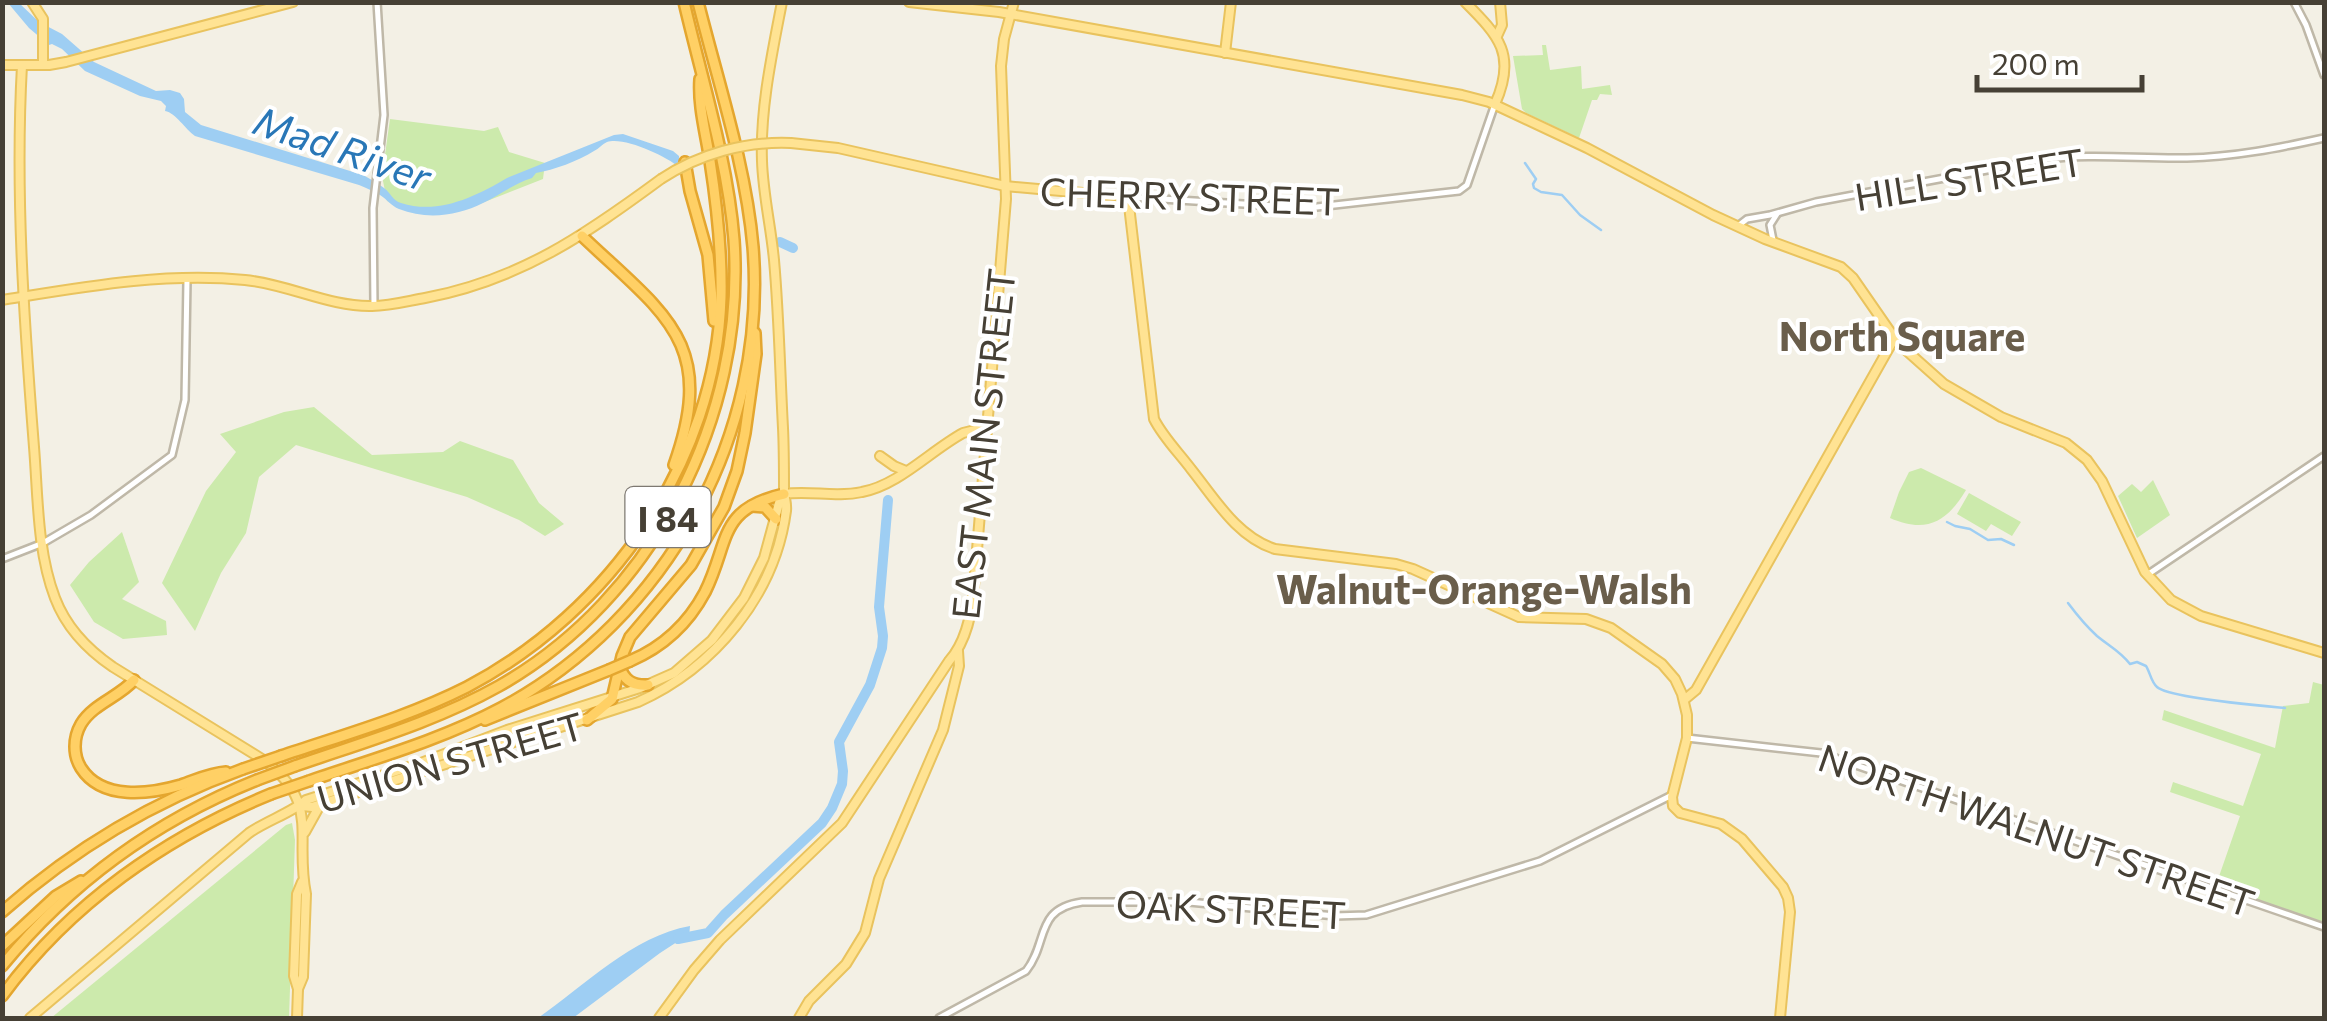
<svg xmlns="http://www.w3.org/2000/svg" width="2327" height="1021" viewBox="0 0 2327 1021" font-family="Commissioner,sans-serif">
  <rect width="100%" height="100%" fill="#f3f0e5"/>
  <!-- green -->
  <g fill="#cceaac">
    <polygon points="1542,45 1546,45 1550,70 1581,66 1582,89 1610,85 1612,95 1600,94 1597,100 1592,100 1579,138 1526,113 1522,109 1513,56 1543,55"/>
    <polygon points="390,119 484,131 498,127 509,152 545,163 543,179 469,208 408,209 387,201 382,176"/>
    <polygon points="314,407 372,455 443,452 460,441 513,460 539,503 564,524 545,536 519,520 467,497 296,445 259,477 246,533 221,573 195,631 162,583 206,491 236,452 220,434 284,412"/>
    <path d="M1921,468L1966,490C1947,522 1926,534 1890,518L1899,492L1909,472Z"/>
    <polygon points="2153,480 2170,515 2137,538 2118,496 2132,484 2141,492"/>
    <polygon points="1969,493 2021,522 2012,536 1991,524 1986,531 1957,514"/>
    <polygon points="122,532 139,582 122,599 166,621 167,635 123,639 94,622 70,585 89,562"/>
    <polygon points="2313,682 2324,685 2324,923 2216,885 2240,816 2170,792 2173,782 2243,806 2261,754 2162,720 2164,710 2275,748 2283,706 2309,703"/>
    <polygon points="292,823 295,840 289,1018 51,1018 286,825"/>
  </g>
  <!-- water -->
  <g fill="#9ecef3">
    <path d="M8,3H19L39,22L62,34L94,62L156,91L170,90L180,93L184,99L185,112L201,125L363,175C370,179 378,183 384,188C391,193 393,201 401,203C438,215 475,197 507,178L614,135L623,134L673,151L679,156V167C666,156 623,136 607,142C602,144 599,149 594,151C578,161 554,170 536,173L532,178C513,184 500,195 483,203C458,216 426,220 399,209C391,206 387,199 380,195C374,191 366,188 359,185L195,136C185,129 176,113 165,111L166,106L161,101L140,96L85,71L62,49L52,44L49,45L29,28Z"/>
    <path d="M690,926L689,938L680,940L660,953L573,1018H538C584,986 633,936 690,926Z"/>
  </g>
  <g fill="none" stroke-linecap="round" stroke-linejoin="round">
    <!-- stream -->
    <g stroke="#9ecef3" stroke-width="2.5">
      <polyline points="1525,163 1536,179 1533,184 1534,188 1541,192 1562,195 1580,215 1601,230"/>
      <polyline points="1947,522 1955,526 1970,529 1988,540 2001,539 2014,545"/>
      <path d="M2068,603C2077,615 2086,626 2097,636C2109,646 2120,651 2130,664L2137,662L2146,666C2150,672 2151,682 2157,687C2169,698 2264,706 2285,708"/>
    </g>
    <!-- river -->
    <g stroke="#9ecef3" stroke-width="10">
      <polyline points="780,242 793,248"/>
      <polyline points="678,939 708,933 724,915 822,823 832,808 842,784 843,771 839,742 870,685 882,648 883,636 879,607 888,500"/>
    </g>
    <!-- minor casing -->
    <g stroke="#bfb8a8" stroke-width="10">
      <g id="minor">
        <polyline points="2294,2 2306,25 2324,75"/>
        <polyline points="1129,197 1308,208 1459,191 1467,185 1495,104"/>
        <path d="M1738,226L1747,219L1770,215L1816,202L2041,160C2089,153 2138,159 2187,158C2234,157 2279,148 2324,138"/>
        <polyline points="1773,240 1770,225 1777,214"/>
        <polyline points="374,306 373,208 384,115 377,2"/>
        <polyline points="2,559 43,543 91,515 172,455 185,400 187,280"/>
        <polyline points="2147,575 2324,456"/>
        <polyline points="1687,738 1821,753 2324,927"/>
        <path d="M939,1018L1026,971C1049,942 1034,909 1082,902H1189L1335,916L1366,915L1540,861L1672,795"/>
      </g>
    </g>
    <!-- major casing -->
    <g stroke="#e9c35e" stroke-width="12">
      <g id="major">
        <polyline points="32,2 43,19 43,65"/>
        <polyline points="909,2 999,12 1462,95 1489,102 1587,148 1713,215 1765,239 1841,267 1853,278 1898,343 1944,384 2001,417 2066,443 2087,460 2102,481 2145,572 2171,600 2201,616 2324,653"/>
        <path d="M1465,2C1499,36 1517,55 1495,104"/>
        <polyline points="1497,36 1502,25 1500,2"/>
        <polyline points="1225,53 1231,2"/>
        <polyline points="2,65 49,65 66,62 293,2"/>
        <path d="M22,65C15,193 24,320 34,447C38,496 37,551 55,598C66,627 88,650 113,667L262,759C322,802 294,836 306,894L303,977L298,989L297,1018"/>
        <path d="M791,143L838,148L1005,186L1128,197L1154,419C1163,437 1179,453 1191,469C1215,499 1237,537 1275,549L1396,564L1413,569L1519,617L1586,619L1611,628L1662,664L1675,679L1682,694L1687,715V738L1672,797L1673,806L1680,813L1721,824L1742,839L1783,887L1788,898L1790,912L1780,1018"/>
        <path d="M2,300C83,287 164,272 245,280C288,284 329,307 372,306C390,306 408,301 425,298C520,280 585,235 661,179"/>
        <polyline points="880,456 894,466 906,471"/>
        <path d="M784,494C810,490 836,498 862,492C899,485 930,451 963,433L975,430L986,431"/>
        <polyline points="1684,700 1696,690 1894,339"/>
        <path d="M301,806L312,807L638,702C714,668 775,595 786,511C787,503 784,497 784,489C784,468 784,448 783,428C780,372 779,316 774,260C771,227 763,194 762,161C760,109 772,54 782,2"/>
        <polyline points="305,832 320,805"/>
        <polyline points="298,989 294,976 297,894 302,882"/>
        <path d="M30,1018L249,833C266,821 293,812 306,800L418,764L507,730L640,688L674,673L712,640L744,598L764,558L779,503L784,494"/>
        <path d="M659,1018L694,970L720,940L842,823L949,661C967,641 972,612 974,586L1006,199L1001,66L1004,39L1014,2"/>
        <polyline points="799,1018 809,1001 846,964 865,933 879,879 943,730 959,666 958,651"/>
      </g>
    </g>
    <!-- highway casing -->
    <g stroke="#e4a62f" stroke-width="14">
      <g id="highway">
        <polyline points="685,162 690,191 708,255 714,321"/>
        <path d="M582,236C664,314 718,342 674,465"/>
        <polyline points="752,506 765,507 776,519"/>
        <path d="M630,661C663,647 688,624 705,592C730,542 717,509 784,494"/>
        <path d="M620,667C624,681 634,686 648,685"/>
        <path d="M134,680C119,697 93,704 81,724C73,738 73,755 81,768C102,801 150,794 181,785C196,780 210,773 226,772"/>
        <polyline points="485,720 609,670"/>
        <polyline points="587,720 612,699 622,656 630,637 691,565 724,507 737,471 745,433 756,354 755,333"/>
        <path d="M281,756C343,735 408,717 467,687C610,612 716,461 721,297C722,252 717,206 710,161C706,134 698,106 700,79"/>
        <path d="M295,766C364,742 435,722 499,686C654,598 746,416 734,240C728,162 702,79 684,2"/>
        <path d="M309,781C373,759 441,740 501,708C667,619 768,435 753,247C746,166 718,82 698,2"/>
        <path d="M2,912C73,849 154,801 243,769"/>
        <polyline points="2,946 56,896 81,881"/>
        <path d="M2,966C70,883 157,820 257,780"/>
        <path d="M2,996C70,904 165,837 271,794"/>
      </g>
    </g>
    <!-- minor -->
    <use href="#minor" stroke="#fff" stroke-width="5"/>
    <!-- major -->
    <use href="#major" stroke="#ffe393" stroke-width="8"/>
    <!-- highway -->
    <use href="#highway" stroke="#ffd065" stroke-width="9"/>
    <!-- major-bridge casing -->
    <g stroke="#e9c35e" stroke-width="12" stroke-linecap="butt">
      <path id="major-bridge" d="M661,179C699,154 745,141 791,143"/>
    </g>
    <!-- highway-bridge casing -->
    <g stroke="#e4a62f" stroke-width="14" stroke-linecap="butt">
      <g id="highway-bridge">
        <polyline points="609,670 630,661"/>
        <polyline points="243,769 281,756"/>
        <polyline points="257,780 295,766"/>
        <polyline points="271,794 309,781"/>
      </g>
    </g>
    <!-- major-bridge -->
    <use href="#major-bridge" stroke="#ffe393" stroke-width="8"/>
    <!-- highway-bridge -->
    <use href="#highway-bridge" stroke="#ffd065" stroke-width="9"/>
  </g>
  <g text-anchor="middle" dominant-baseline="central" stroke-width="8" stroke-linejoin="round" paint-order="stroke">
    <!-- shield labels -->
    <rect fill="#fff" stroke="#7e7972" stroke-width="2.5" x="625.5" y="487" width="85" height="60" rx="8"/>
    <g font-size="35" font-weight="bold" fill="#464035">
      <text x="668" y="517">I 84</text>
    </g>
    <!-- street labels -->
    <g font-size="38" fill="#464035" stroke="#fff">
      <text transform="translate(1969 178) rotate(-9)">HILL STREET</text>
      <text transform="translate(1190 195) rotate(2)">CHERRY STREET</text>
      <text transform="translate(982 444) rotate(-84)">EAST MAIN STREET</text>
      <text transform="translate(450 761) rotate(-16)">UNION STREET</text>
      <text transform="translate(2037 829) rotate(19)">NORTH WALNUT STREET</text>
      <text transform="translate(1231 908) rotate(3)">OAK STREET</text>
    </g>
    <!-- water labels -->
    <g font-size="40" font-style="italic" fill="#2977b7" stroke="#fff">
      <text transform="translate(343 147) rotate(19)">Mad River</text>
    </g>
    <!-- neighbourhood labels -->
    <g font-size="40" font-weight="bold" fill="#6a5e4b" stroke="#fff">
      <text x="1902" y="334">North Square</text>
      <text x="1484" y="587">Walnut-Orange-Walsh</text>
    </g>
  </g>
  <!-- border -->
  <rect width="2327" height="1021" fill="none" stroke="#464035" stroke-width="10"/>
  <!-- scale -->
  <path d="M1977 75v15h165v-15" fill="none" stroke="#464035" stroke-width="5"/>
  <text x="1992" y="75" font-size="30" fill="#464035" stroke="#ffffff" stroke-width="8" paint-order="stroke">200 m</text>
</svg>
